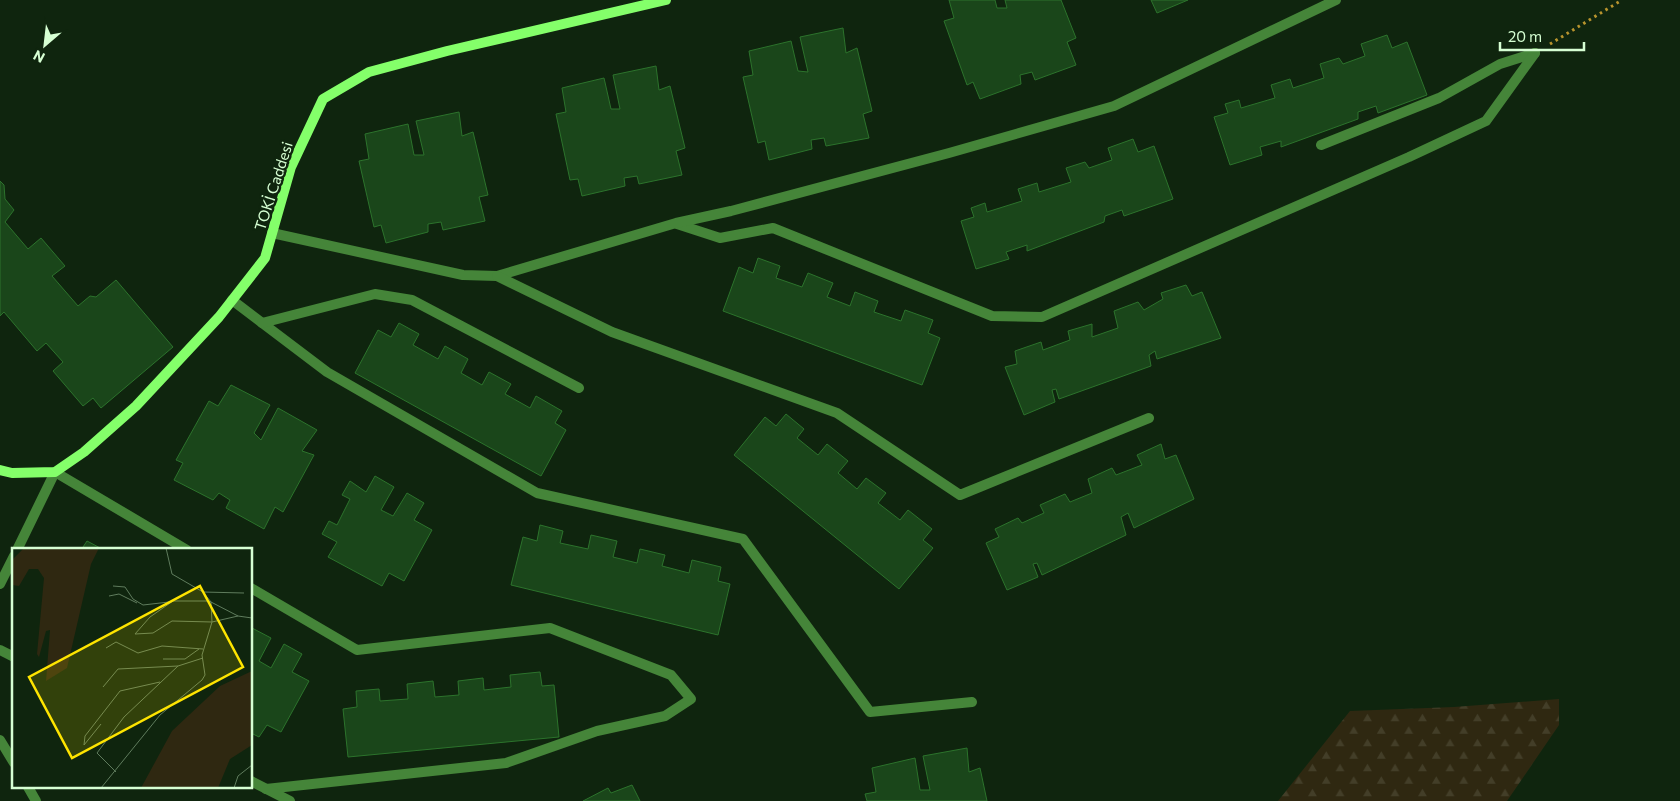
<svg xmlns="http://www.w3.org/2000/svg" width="1680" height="801" viewBox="0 0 1680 801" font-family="Commissioner,sans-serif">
  <defs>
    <pattern id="forest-firs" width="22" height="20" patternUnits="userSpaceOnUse" patternTransform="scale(1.25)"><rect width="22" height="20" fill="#2f2811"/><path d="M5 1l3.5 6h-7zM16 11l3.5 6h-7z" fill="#433e28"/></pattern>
  </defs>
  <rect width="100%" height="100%" fill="#0f250e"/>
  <!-- forest -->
  <polygon fill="url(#forest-firs)" points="1559,699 1559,725 1507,801 1278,801 1350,711 1454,707"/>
  <!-- building -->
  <g fill="#1a461a" stroke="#2c732c">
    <polygon points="949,0 995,0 997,8 1007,8 1005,0 1061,0 1076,38 1067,42 1076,65 1035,80 1032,72 1020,75 1021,84 980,99 973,82 967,85 944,21 954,18"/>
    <polygon points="1151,0 1188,0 1157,13"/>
    <polygon points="843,28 846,53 857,48 872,111 863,114 869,138 826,146 824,138 811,140 812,149 769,160 765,141 758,143 743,77 753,75 749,51 791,41 798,71 808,72 800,37"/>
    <polygon points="1387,35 1392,48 1407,42 1427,95 1378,113 1376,106 1358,112 1358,119 1281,147 1281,141 1260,147 1262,155 1230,165 1214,117 1228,113 1225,104 1239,100 1241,108 1275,98 1271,85 1290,79 1293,88 1324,78 1320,64 1339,58 1343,64 1365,56 1361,44"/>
    <polygon points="656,66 659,90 670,86 685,148 676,151 682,175 639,184 637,176 624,178 625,186 582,196 578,179 570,180 556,114 566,112 562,88 604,78 611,109 620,109 613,75"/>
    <polygon points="459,112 462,136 473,132 488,195 479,197 485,221 443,230 441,222 428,224 428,232 386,243 381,225 374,227 359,161 369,159 365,134 408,124 414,155 424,155 416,121"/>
    <polygon points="1133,139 1138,152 1154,146 1173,199 1124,216 1122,210 1105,216 1104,222 1027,251 1027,245 1006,252 1009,259 976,269 961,221 974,217 971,208 985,203 987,212 1022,201 1018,189 1037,183 1039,192 1071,182 1066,168 1085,162 1089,168 1112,160 1108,148"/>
    <polygon points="0,181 4,185 5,199 14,210 5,222 28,249 41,238 65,266 52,276 78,306 90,296 96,297 116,280 173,347 101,408 93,398 83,406 53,371 63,362 46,343 37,351 4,312 0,316"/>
    <polygon points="758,258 780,266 776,278 802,287 808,273 833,283 827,297 850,306 855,292 878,301 874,312 901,321 905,310 933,320 928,333 940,338 922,385 723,311 739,267 753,273"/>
    <polygon points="1186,285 1192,296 1202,292 1221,338 1157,359 1155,351 1149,355 1151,366 1059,399 1056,389 1052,390 1055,402 1024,415 1005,367 1017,364 1015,351 1041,342 1043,350 1070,340 1068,331 1092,324 1092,337 1118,328 1114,311 1138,302 1144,310 1163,299 1161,293"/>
    <polygon points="399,323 419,334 413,345 438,359 445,346 468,359 461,373 482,385 489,372 511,384 505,394 530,408 536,396 562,411 555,423 566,430 541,476 355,373 378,330 391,337"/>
    <polygon points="231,385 270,405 254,433 261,440 278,408 317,430 302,451 314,455 283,512 275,507 264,529 226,508 230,500 219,493 213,500 174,480 183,463 176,460 209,401 218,406"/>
    <polygon points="786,414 804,429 797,438 818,455 827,444 848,461 838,473 857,489 866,478 886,493 878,503 900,520 908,510 932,529 923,540 933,548 899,589 734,455 765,417 776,426"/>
    <polygon points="1161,444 1165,459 1176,455 1194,499 1134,528 1128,513 1121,517 1126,535 1042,575 1037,563 1033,564 1038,577 1007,590 986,543 999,537 995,529 1018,518 1022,523 1044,513 1040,505 1065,494 1070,502 1092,493 1088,479 1112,468 1116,475 1142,465 1137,455"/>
    <polygon points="375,476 394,487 381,510 393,516 407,493 424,503 414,520 432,530 404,581 389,573 382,586 328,557 337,542 322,534 329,521 337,525 350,499 342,495 350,481 366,492"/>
    <polygon points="540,525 563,531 560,543 588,549 591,535 617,541 613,557 637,563 640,549 665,555 662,566 689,573 692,560 721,567 718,581 730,584 718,635 511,585 523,537 537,541"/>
    <polygon points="87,541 104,550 81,550"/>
    <polygon points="252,628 271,638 259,661 271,668 284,644 302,654 292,672 309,681 281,732 267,725 259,737 251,733"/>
    <polygon points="540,672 542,686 554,685 559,737 348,757 343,709 357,707 356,691 379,689 380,701 408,699 407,684 433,681 435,697 459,695 458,681 483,678 484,690 511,687 510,675"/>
    <polygon points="967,748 969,772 980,768 987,801 867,801 865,794 876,792 872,768 915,758 920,790 930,790 923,756"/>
    <polygon points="632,785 640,801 583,801 608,788 611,793"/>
  </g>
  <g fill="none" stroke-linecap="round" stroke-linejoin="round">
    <!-- path -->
    <polyline stroke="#b8942d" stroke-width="3" stroke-dasharray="2.5 4" stroke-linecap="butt" points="1550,44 1622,0"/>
    <!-- lane -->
    <g stroke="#458539" stroke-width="10">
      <polyline points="1321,145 1439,98 1500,64 1535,53"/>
      <polyline points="677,224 720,238 773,228 992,316 1042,317 1409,157 1486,121 1535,53"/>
      <polyline points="272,233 463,275 497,276 676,223 731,211 949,153 1114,106 1336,0"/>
      <polyline points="497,276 612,332 837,413 960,495 1149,418"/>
      <polyline points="232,300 327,372 537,493 743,539 870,712 972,702"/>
      <polyline points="262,323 375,294 412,300 579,388"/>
      <polyline points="55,472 187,550"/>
      <polyline points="251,588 357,650 550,628 671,675 691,699 665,716 597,731 506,763 266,789"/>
      <polyline points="0,650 14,657"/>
      <polyline points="251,781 290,801"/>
    </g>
    <!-- street -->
    <g stroke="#458539" stroke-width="10">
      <polyline points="17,550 55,472"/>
      <polyline points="0,584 14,556"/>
      <polyline points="0,740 14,763"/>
      <polyline points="28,787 36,801"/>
    </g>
    <!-- secondary -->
    <polyline stroke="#84ff6a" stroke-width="10" points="0,470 12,473 55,472 84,452 136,406 219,317 265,258 291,167 323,99 369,72 447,51 666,0"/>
  </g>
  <g text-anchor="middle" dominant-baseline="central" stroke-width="5" stroke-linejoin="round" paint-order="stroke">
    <!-- street labels -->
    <g font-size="15" fill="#d6ffd3" stroke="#0f250e">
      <text transform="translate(273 186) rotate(-72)">TOKİ Caddesi</text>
    </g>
  </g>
  <!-- overview -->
  <g transform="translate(12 548)">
    <rect width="240" height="240" fill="#0f250e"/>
    <path d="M240,123V197L218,211L206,240H129L160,183L208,138Z" fill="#2f2811"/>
    <path d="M12,0H87L79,16L55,120L34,133L38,82L34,83L27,109L25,106L32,30L26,21H17L7,38L0,37V12Z" fill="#2f2811"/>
    <path fill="none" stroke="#5f7c5d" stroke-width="1" d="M154,0L160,26L191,44L199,54L226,68L240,70M101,38L113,39L121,51L131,57L157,54L161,53H196L199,54L200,74L160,73L141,85L123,86L138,69L161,53M191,44L232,45M97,48L107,46L125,55M94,100L104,94L126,105L150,98L191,101M151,111H173L187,101M91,139L106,121L166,118M72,197L73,188L108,143L148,134M72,197L89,176M104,224L85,205L112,169L166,118L191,110M89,240L148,167L190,132L193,127L190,107L200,74L226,68M222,240L226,228L240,217"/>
    <path fill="#fee400" fill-opacity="0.15" stroke="#fee400" stroke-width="2.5" d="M188,38L231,119L60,210L17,129Z"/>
    <rect width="240" height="240" fill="none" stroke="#d6ffd3" stroke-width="2.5"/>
  </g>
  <!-- north arrow -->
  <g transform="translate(45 45) rotate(208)" stroke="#0f250e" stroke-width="4" paint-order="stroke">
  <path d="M0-4L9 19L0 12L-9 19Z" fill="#d6ffd3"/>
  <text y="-8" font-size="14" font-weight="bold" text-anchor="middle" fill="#d6ffd3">N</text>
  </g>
  <!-- scale -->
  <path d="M1500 42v8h84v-8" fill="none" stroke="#d6ffd3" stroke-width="2.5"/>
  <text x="1508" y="42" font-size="15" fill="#d6ffd3" stroke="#0f250e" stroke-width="4" paint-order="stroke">20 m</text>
</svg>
